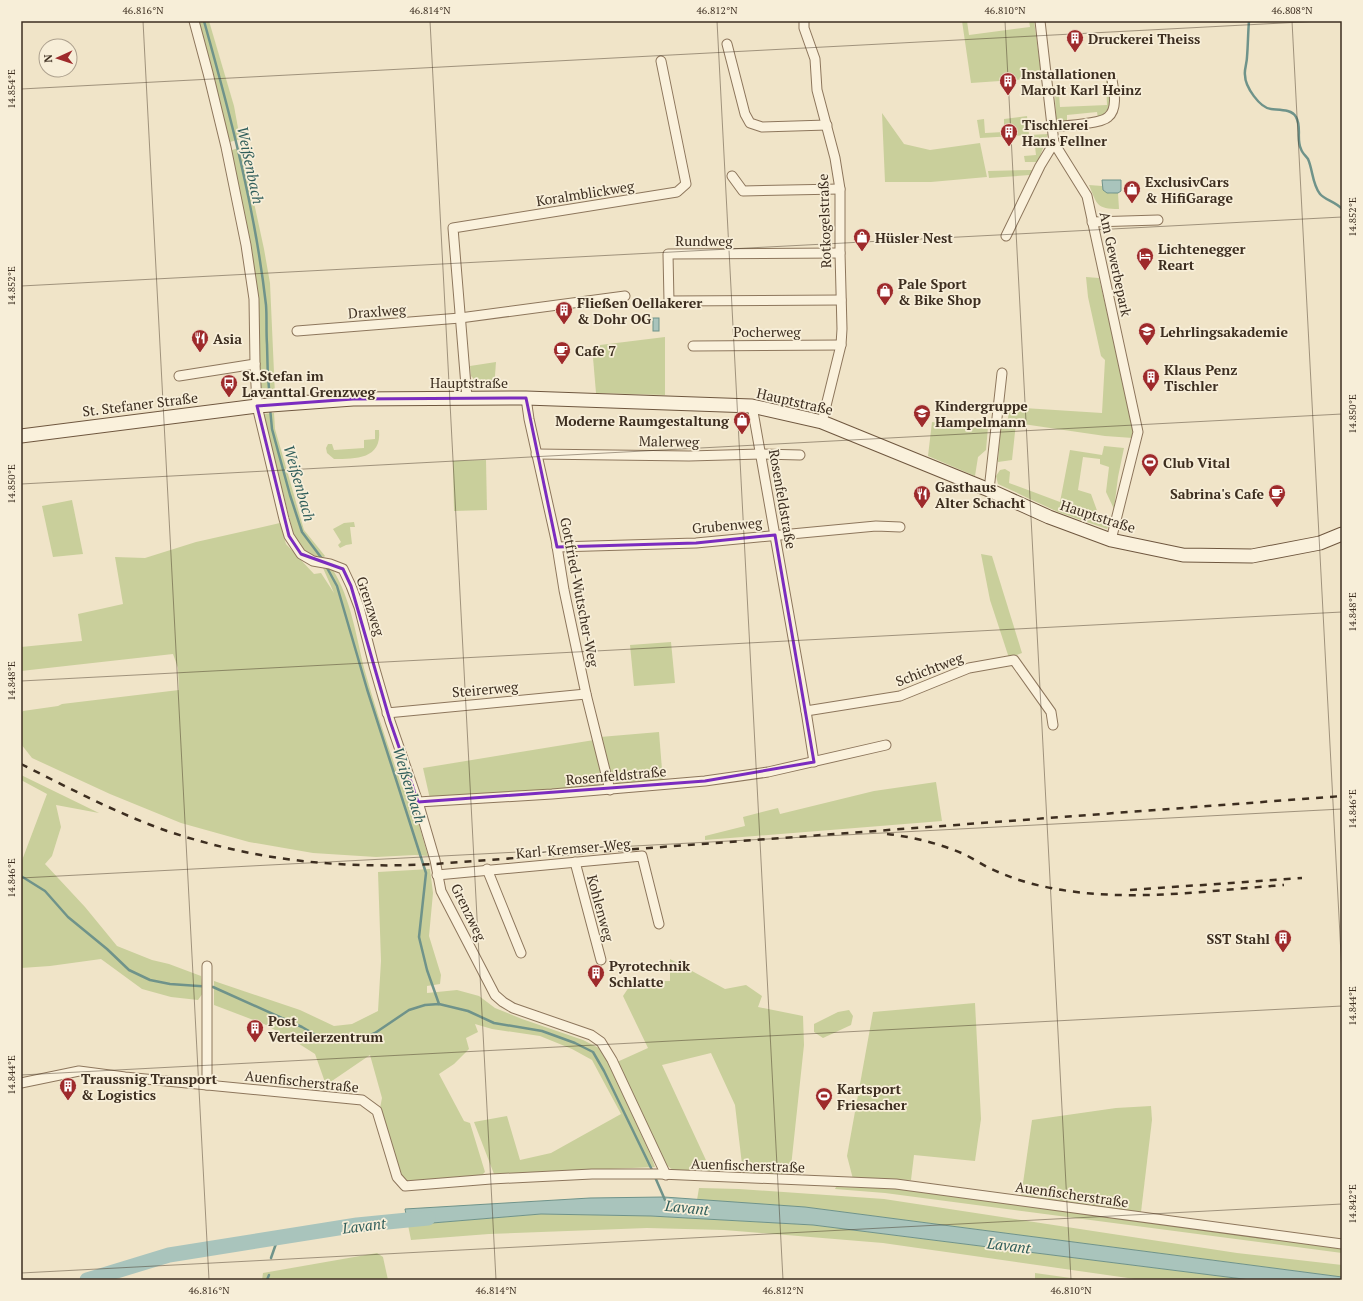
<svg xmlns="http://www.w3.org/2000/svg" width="1363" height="1301" viewBox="0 0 1363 1301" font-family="'PT Serif',serif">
  <rect width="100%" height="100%" fill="#f0e4c8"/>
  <!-- green -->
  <g fill="#c9cf9b">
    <polygon points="198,21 209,21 234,106 240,139 230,142"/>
    <polygon points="962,21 967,21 969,35 1030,27 1029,21 1034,21 1042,78 971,83"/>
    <path d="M1106,81L1109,83C1112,96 1112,111 1098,118L1097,112L1067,115V122L1056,123L1055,94H1059L1060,107L1107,105Z"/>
    <polygon points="882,113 904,144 930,150 980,143 987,177 931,182 885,182"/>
    <polygon points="1027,116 1029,135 1048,134 1038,162 1025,162 1024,156 1036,155 1034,138 1029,138 1029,135 980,138 977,120 984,119 985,133 1004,132 1004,119"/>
    <polygon points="242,147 264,249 270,283 275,395 261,397 259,382 260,356 257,296 252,250 232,158 232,150"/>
    <polygon points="1032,170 1030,175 989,178 988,171"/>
    <path d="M1089,185L1102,186C1104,195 1111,193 1118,193L1119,209C1096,209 1097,204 1089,185Z"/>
    <polygon points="1086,277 1099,278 1133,425 1133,438 1105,436 1016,423 1012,460 998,462 1001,419 1008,419 1009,407 1102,413 1105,360 1101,356 1088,297"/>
    <polygon points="665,337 665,395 596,393 592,346"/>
    <polygon points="496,362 494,389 483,389 471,376 470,366"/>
    <path d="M274,413L275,429L304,530L325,556L322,559C308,555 301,549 294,536L263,414Z"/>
    <polygon points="932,422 988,427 986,450 978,457 975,476 928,456"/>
    <path d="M375,430H379C382,459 356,459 334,459L327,453L326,448L328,444H332L334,450L364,448V440L375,439Z"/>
    <polygon points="1104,446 1124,448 1118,477 1114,509 1106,492 1109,467 1100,464 1100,459 1083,457 1078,490 1091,494 1099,516 1109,517 1111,521 1107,529 1058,512 998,484 996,476 1000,470 1005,469 1010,472 1009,483 1060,502 1070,450 1102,455"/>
    <polygon points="486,460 487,510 454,511 453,461"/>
    <polygon points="72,500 83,554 53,557 42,506"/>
    <polygon points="354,522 355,527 350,527 352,544 346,545 340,548 338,545 341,542 333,529 344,523"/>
    <path d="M280,523L286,544L314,574L321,573L334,593L323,568L333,570C351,599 356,636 364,668C375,708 389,748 402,787L410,794L428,856L415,855L376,857L313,853L249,842L181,823L110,794L32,758L21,744V714L23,711L58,706L62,704L179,690L178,668L173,654L21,671V647L82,641L78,614L123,604L115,557L145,558L196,542Z"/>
    <polygon points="981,554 992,556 1022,653 1009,658 990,600"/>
    <polygon points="671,642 675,683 634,686 630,645"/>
    <polygon points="659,732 663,782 619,785 612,780 600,737"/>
    <polygon points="594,740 603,781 598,787 430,799 423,768"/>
    <polygon points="21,775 99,813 56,805 61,827 52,856 45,864 85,907 117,946 152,960 169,964 201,976 203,993 198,1000 171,997 142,989 101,959 50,966 21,968 21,863 47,794 21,780"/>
    <polygon points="936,782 942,821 705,840 705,836 745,826 743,817 774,809 778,808 780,814 874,791"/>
    <polygon points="430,869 433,893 429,936 441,975 440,984 427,986 427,993 457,990 479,996 495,1008 522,1019 583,1040 599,1048 611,1068 651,1156 655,1167 494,1174 474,1122 507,1116 520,1160 551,1153 621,1114 592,1060 572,1049 540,1036 492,1029 475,1024 478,1032 466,1038 469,1049 454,1064 439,1074 464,1121 470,1123 485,1172 481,1176 408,1181 401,1176 380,1108 382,1098 370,1055 326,1085 315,1054 293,1040 264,1024 214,1005 214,981 300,1010 334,1026 352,1024 378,1011 381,961 378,872"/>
    <polygon points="670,959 725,989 746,985 762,996 758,1007 803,1016 804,1045 790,1176 743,1173 735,1105 711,1053 662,1065 711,1171 673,1170 665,1164 617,1062 648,1048 623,996 633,981 670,981"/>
    <polygon points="975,1003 981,1119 975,1161 914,1155 911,1180 853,1179 847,1156 873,1012"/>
    <polygon points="849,1010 853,1016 851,1025 823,1038 814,1032 814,1024 838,1012"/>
    <polygon points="1151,1106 1152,1120 1141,1212 1021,1197 1032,1120 1116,1108"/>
    <polygon points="836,1187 890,1188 1342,1248 1342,1253 885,1193 835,1189"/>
    <polygon points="699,1188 739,1189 884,1199 1237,1253 1342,1265 1342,1277 805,1207 697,1200"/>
    <polygon points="541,1214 651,1216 813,1225 1251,1280 1142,1280 883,1243 724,1230 647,1228 489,1234 411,1240 408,1225"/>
    <polygon points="377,1253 383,1257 388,1280 262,1280 263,1273"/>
    <polygon points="1035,1273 1085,1280 1035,1280"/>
  </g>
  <!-- water -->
  <g fill="#a9c4bc" stroke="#6f938a">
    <polygon points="1102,180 1121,180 1121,191 1118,193 1107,193 1103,190"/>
    <rect x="653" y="318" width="6" height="13"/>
    <polygon points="664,1197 805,1207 1342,1277 1342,1280 1251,1280 813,1225 651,1216 541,1214 408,1225 405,1209 590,1198"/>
  </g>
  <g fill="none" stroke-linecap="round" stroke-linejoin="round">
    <!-- stream -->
    <g stroke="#6f938a" stroke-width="2.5">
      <path d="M204,21C230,114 255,208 266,305C267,317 266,331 267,344C267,363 268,382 270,401"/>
      <path d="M1249,21C1248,33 1248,45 1247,57C1247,63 1244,70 1245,75C1245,87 1260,108 1271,109C1279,110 1292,109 1296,117C1302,127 1296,139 1301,149C1302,153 1306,156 1308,159C1313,170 1312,184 1320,194C1325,200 1336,202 1342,209"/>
      <polyline points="270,408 272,429 290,495 302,532 323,560"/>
      <polyline points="326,566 337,586 367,689 426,873 419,937 427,970 439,1004"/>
      <polyline points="21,876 45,891 68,917 107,949 129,970 150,980 170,984 213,987 302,1027 326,1041 355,1042 375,1033 409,1010 425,1005 439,1004 468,1011 494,1023 542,1031 575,1043 593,1052 604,1071 653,1172"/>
      <polyline points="655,1177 665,1200"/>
      <polyline points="271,1258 278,1238"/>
      <polyline points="267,1280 269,1275"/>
    </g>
    <!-- river -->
    <polyline stroke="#a9c4bc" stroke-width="15" points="87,1280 169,1255 357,1225 428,1218"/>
    <!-- minor casing -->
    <g stroke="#8d765c" stroke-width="11">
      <g id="minor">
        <polyline points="194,21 208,73 226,147 246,245 254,299 255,364 257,406 284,519 289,536 301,554 313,561 330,564 343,569 351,586 359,607 374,666 390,721 418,802 435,860 441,891 495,995 503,1002 513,1008 591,1035 601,1042 612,1060 666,1175"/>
        <polyline points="804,21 804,28 815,59 817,90 835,158 840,189 840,253 842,329 841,345 822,422"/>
        <polyline points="727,44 745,114 750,123 762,127 827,125"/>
        <path d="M1052,127C1063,126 1101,124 1108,117C1118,109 1114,91 1112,80"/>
        <polyline points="1054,143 1087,196 1138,432 1111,540"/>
        <polyline points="732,176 743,191 840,189"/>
        <polyline points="1092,222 1158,220"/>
        <polyline points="1006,236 1040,166 1054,143 1040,21"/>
        <polyline points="840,253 668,254 669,301 841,300"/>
        <polyline points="297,331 460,318 625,296"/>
        <polyline points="693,346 841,345"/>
        <polyline points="179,376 255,364"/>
        <polyline points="467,398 453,228 677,192 686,184 661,61"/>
        <polyline points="526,398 529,419 556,540 564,590 586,694 610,790"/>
        <polyline points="752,406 806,711 814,762"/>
        <polyline points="536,454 689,456 761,454 800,455"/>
        <polyline points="989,490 1002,373"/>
        <polyline points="557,547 696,543 876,526 900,527"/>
        <polyline points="806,711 900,696 969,668 1014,660 1051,712 1053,725"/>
        <polyline points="387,713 586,694"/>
        <polyline points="418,802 552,794 705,781 768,772 886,745"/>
        <polyline points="575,862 601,960"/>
        <polyline points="487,869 521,953"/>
        <polyline points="437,875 642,856 659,924"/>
        <polyline points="207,966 207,1085"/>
        <polyline points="21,1083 79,1071 125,1077 362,1100 377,1111 397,1177 405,1186 491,1179 592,1174 660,1174 896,1184 1342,1244"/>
      </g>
    </g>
    <!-- secondary casing -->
    <g stroke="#6f573f" stroke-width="15">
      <polyline id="secondary" points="21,436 257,406 353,399 526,398 752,406 822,422 989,490 1049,517 1111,540 1183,555 1252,556 1320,543 1342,534"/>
    </g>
    <!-- minor -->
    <use href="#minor" stroke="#faf1dc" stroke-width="9"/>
    <!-- secondary -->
    <use href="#secondary" stroke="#faf1dc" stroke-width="13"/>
    <!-- rail -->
    <g stroke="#3d2e20" stroke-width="2.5" stroke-dasharray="7 7" stroke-linecap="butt">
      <path d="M21,764C69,788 116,813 167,831C257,861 340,869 435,864L1342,796"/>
      <path d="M887,834C914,837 941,844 966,855C973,859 980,863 987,867C1002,874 1017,880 1033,884C1115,905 1201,891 1284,885"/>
      <polyline points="1130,890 1302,878"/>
    </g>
  </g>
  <!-- marked area -->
  <path fill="none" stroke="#7b2cbf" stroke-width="3" stroke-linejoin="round" d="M526,398L557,547L696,543L775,535L814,762L705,781L418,802L390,721L351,586L343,569L301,554L289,536L257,406L353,399Z"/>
  <!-- ticks -->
  <path fill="none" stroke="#3d2e20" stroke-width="1" stroke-opacity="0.45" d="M143,21L209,1280M430,21L496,1280M717,21L783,1280M1005,21L1071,1280M1292,21L1342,974M21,89L1321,21M21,286L1342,217M21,484L1342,414M21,681L1342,612M21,878L1342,809M21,1075L1342,1006M21,1273L1342,1204"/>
  <!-- icons -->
  <defs>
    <g id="building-pin" transform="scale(0.9)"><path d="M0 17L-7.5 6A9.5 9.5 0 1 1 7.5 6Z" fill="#9e2a2b" stroke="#f7eed8"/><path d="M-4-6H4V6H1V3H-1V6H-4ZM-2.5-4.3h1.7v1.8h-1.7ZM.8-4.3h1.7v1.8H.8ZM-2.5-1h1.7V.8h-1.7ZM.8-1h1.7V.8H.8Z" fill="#fff"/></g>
    <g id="shop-pin" transform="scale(0.9)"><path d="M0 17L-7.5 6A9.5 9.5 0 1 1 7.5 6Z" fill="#9e2a2b" stroke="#f7eed8"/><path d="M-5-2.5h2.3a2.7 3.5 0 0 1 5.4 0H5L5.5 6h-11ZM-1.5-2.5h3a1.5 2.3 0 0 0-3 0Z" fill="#fff"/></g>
    <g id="hotel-pin" transform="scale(0.9)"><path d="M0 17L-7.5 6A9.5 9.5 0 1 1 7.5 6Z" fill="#9e2a2b" stroke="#f7eed8"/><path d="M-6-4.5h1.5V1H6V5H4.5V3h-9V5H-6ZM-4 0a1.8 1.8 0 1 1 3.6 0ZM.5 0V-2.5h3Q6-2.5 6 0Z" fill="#fff"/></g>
    <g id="school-pin" transform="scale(0.9)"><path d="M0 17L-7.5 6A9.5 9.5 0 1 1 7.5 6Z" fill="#9e2a2b" stroke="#f7eed8"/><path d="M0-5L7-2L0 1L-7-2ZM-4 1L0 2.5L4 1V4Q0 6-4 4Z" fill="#fff"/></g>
    <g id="restaurant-pin" transform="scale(0.9)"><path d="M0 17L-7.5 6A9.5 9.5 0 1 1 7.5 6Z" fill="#9e2a2b" stroke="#f7eed8"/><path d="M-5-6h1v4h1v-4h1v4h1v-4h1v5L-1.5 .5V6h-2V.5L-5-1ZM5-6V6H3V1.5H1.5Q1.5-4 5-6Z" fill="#fff"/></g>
    <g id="cafe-pin" transform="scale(0.9)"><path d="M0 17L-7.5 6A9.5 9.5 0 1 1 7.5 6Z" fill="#9e2a2b" stroke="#f7eed8"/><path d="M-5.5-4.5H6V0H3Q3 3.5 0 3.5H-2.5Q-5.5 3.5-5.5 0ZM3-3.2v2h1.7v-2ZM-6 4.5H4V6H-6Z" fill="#fff"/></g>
    <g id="bus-pin" transform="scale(0.9)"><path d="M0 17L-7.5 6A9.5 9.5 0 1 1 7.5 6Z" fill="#9e2a2b" stroke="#f7eed8"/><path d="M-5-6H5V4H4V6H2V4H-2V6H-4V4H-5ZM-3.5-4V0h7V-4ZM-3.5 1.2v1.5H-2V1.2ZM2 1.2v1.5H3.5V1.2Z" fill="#fff"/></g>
    <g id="stadium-pin" transform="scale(0.9)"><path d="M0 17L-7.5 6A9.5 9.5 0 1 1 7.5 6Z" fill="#9e2a2b" stroke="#f7eed8"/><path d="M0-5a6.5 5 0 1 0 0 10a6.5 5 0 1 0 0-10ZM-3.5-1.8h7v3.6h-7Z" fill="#fff"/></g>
  </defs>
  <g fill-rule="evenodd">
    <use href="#building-pin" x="1075" y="38"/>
    <use href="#building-pin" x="1008" y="81"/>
    <use href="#building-pin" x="1009" y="132"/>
    <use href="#shop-pin" x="1132" y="189"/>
    <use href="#shop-pin" x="862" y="237"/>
    <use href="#hotel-pin" x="1145" y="256"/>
    <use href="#shop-pin" x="885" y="291"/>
    <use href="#building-pin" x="564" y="310"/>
    <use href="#school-pin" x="1147" y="331"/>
    <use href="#restaurant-pin" x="200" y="338"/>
    <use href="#cafe-pin" x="562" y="350"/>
    <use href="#building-pin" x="1151" y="377"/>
    <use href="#bus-pin" x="229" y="383"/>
    <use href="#school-pin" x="922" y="413"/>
    <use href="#shop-pin" x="742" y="420"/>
    <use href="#stadium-pin" x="1150" y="462"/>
    <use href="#cafe-pin" x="1277" y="493"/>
    <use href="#restaurant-pin" x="922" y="494"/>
    <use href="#building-pin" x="1283" y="938"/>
    <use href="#building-pin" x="596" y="973"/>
    <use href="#building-pin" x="255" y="1028"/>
    <use href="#building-pin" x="68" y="1086"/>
    <use href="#stadium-pin" x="824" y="1096"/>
  </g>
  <g text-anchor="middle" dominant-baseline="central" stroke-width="3.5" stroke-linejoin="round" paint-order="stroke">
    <!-- poi labels -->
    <g font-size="14" font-weight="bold" fill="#3d2e20" stroke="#f7eed8" text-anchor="start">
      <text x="1088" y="38">Druckerei Theiss</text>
      <text x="1021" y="73">Installationen<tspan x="1021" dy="16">Marolt Karl Heinz</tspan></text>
      <text x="1022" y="124">Tischlerei<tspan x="1022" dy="16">Hans Fellner</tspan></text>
      <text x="1145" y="181">ExclusivCars<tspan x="1145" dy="16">&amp; HifiGarage</tspan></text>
      <text x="875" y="237">Hüsler Nest</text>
      <text x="1158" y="248">Lichtenegger<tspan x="1158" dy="16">Reart</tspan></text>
      <text x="898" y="283">Pale Sport<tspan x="898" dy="16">&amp; Bike Shop</tspan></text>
      <text x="577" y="302">Fließen Oellakerer<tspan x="577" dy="16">&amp; Dohr OG</tspan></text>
      <text x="1160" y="331">Lehrlingsakademie</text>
      <text x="213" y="338">Asia</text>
      <text x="575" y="350">Cafe 7</text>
      <text x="1164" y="369">Klaus Penz<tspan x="1164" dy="16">Tischler</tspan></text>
      <text x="242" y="375">St.Stefan im<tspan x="242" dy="16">Lavanttal Grenzweg</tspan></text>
      <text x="935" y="405">Kindergruppe<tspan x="935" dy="16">Hampelmann</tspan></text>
      <text x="729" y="420" text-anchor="end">Moderne Raumgestaltung</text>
      <text x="1163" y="462">Club Vital</text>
      <text x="935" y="486">Gasthaus<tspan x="935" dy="16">Alter Schacht</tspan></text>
      <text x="1264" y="493" text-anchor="end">Sabrina's Cafe</text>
      <text x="1270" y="938" text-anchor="end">SST Stahl</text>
      <text x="609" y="965">Pyrotechnik<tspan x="609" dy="16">Schlatte</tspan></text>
      <text x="268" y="1020">Post<tspan x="268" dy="16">Verteilerzentrum</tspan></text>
      <text x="81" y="1078">Traussnig Transport<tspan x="81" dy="16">&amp; Logistics</tspan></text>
      <text x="837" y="1088">Kartsport<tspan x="837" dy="16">Friesacher</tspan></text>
    </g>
    <!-- street labels -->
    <g font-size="14" fill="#3d2e20" stroke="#f7eed8">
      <text transform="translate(585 193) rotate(-9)">Koralmblickweg</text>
      <text transform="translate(824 221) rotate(-92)">Rotkogelstraße</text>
      <text x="704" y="240">Rundweg</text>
      <text transform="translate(1116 264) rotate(78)">Am Gewerbepark</text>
      <text transform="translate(377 311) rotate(-4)">Draxlweg</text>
      <text x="767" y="331">Pocherweg</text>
      <text x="469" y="382">Hauptstraße</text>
      <text transform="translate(795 401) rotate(13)">Hauptstraße</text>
      <text transform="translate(140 404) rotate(-7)">St. Stefaner Straße</text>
      <text transform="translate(669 441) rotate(1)">Malerweg</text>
      <text transform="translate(783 499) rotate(80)">Rosenfeldstraße</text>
      <text transform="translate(1098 516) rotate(18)">Hauptstraße</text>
      <text transform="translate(727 525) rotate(-5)">Grubenweg</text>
      <text transform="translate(580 592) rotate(79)">Gottfried-Wutscher-Weg</text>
      <text transform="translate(371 606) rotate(72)">Grenzweg</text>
      <text transform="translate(929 669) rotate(-21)">Schichtweg</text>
      <text transform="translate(485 689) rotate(-5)">Steirerweg</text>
      <text transform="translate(616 775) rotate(-5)">Rosenfeldstraße</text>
      <text transform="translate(573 848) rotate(-5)">Karl-Kremser-Weg</text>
      <text transform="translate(601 908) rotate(75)">Kohlenweg</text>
      <text transform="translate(469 912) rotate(64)">Grenzweg</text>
      <text transform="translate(302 1081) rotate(6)">Auenfischerstraße</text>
      <text transform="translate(748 1165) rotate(2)">Auenfischerstraße</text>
      <text transform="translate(1072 1194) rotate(8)">Auenfischerstraße</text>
    </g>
    <!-- water labels -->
    <g font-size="15" font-style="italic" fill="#2f5d5a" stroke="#f7eed8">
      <text transform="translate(251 165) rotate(78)">Weißenbach</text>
      <text transform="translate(300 483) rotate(74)">Weißenbach</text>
      <text transform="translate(410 785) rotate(73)">Weißenbach</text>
      <text transform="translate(687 1207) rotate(6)">Lavant</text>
      <text transform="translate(364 1225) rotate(-7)">Lavant</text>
      <text transform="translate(1009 1245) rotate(7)">Lavant</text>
    </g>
  </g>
  <!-- border -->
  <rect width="1363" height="1301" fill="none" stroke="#f7eed8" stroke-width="44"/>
  <!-- north arrow -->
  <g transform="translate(58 58) rotate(267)"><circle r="19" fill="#f7eed8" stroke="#ada18e"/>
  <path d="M0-3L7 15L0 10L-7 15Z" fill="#9e2a2b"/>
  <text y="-6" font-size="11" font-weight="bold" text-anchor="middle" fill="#3d2e20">N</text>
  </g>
  <rect x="22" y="22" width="1319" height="1257" fill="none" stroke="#3d2e20" stroke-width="1.5"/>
  <g font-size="10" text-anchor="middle" fill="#3d2e20">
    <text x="143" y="14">46.816°N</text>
    <text x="430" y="14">46.814°N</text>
    <text x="717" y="14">46.812°N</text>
    <text x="1005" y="14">46.810°N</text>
    <text x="1292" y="14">46.808°N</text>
    <text transform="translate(11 89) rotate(-90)" y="4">14.854°E</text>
    <text transform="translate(1352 217) rotate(-90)" y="4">14.852°E</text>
    <text transform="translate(11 286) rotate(-90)" y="4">14.852°E</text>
    <text transform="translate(1352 414) rotate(-90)" y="4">14.850°E</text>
    <text transform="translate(11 484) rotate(-90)" y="4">14.850°E</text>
    <text transform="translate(1352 612) rotate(-90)" y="4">14.848°E</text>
    <text transform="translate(11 681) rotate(-90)" y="4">14.848°E</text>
    <text transform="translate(1352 809) rotate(-90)" y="4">14.846°E</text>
    <text transform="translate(11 878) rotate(-90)" y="4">14.846°E</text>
    <text transform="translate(1352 1006) rotate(-90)" y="4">14.844°E</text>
    <text transform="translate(11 1075) rotate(-90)" y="4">14.844°E</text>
    <text transform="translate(1352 1204) rotate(-90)" y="4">14.842°E</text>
    <text x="209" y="1294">46.816°N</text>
    <text x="496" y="1294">46.814°N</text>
    <text x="783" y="1294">46.812°N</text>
    <text x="1071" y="1294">46.810°N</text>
  </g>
</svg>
